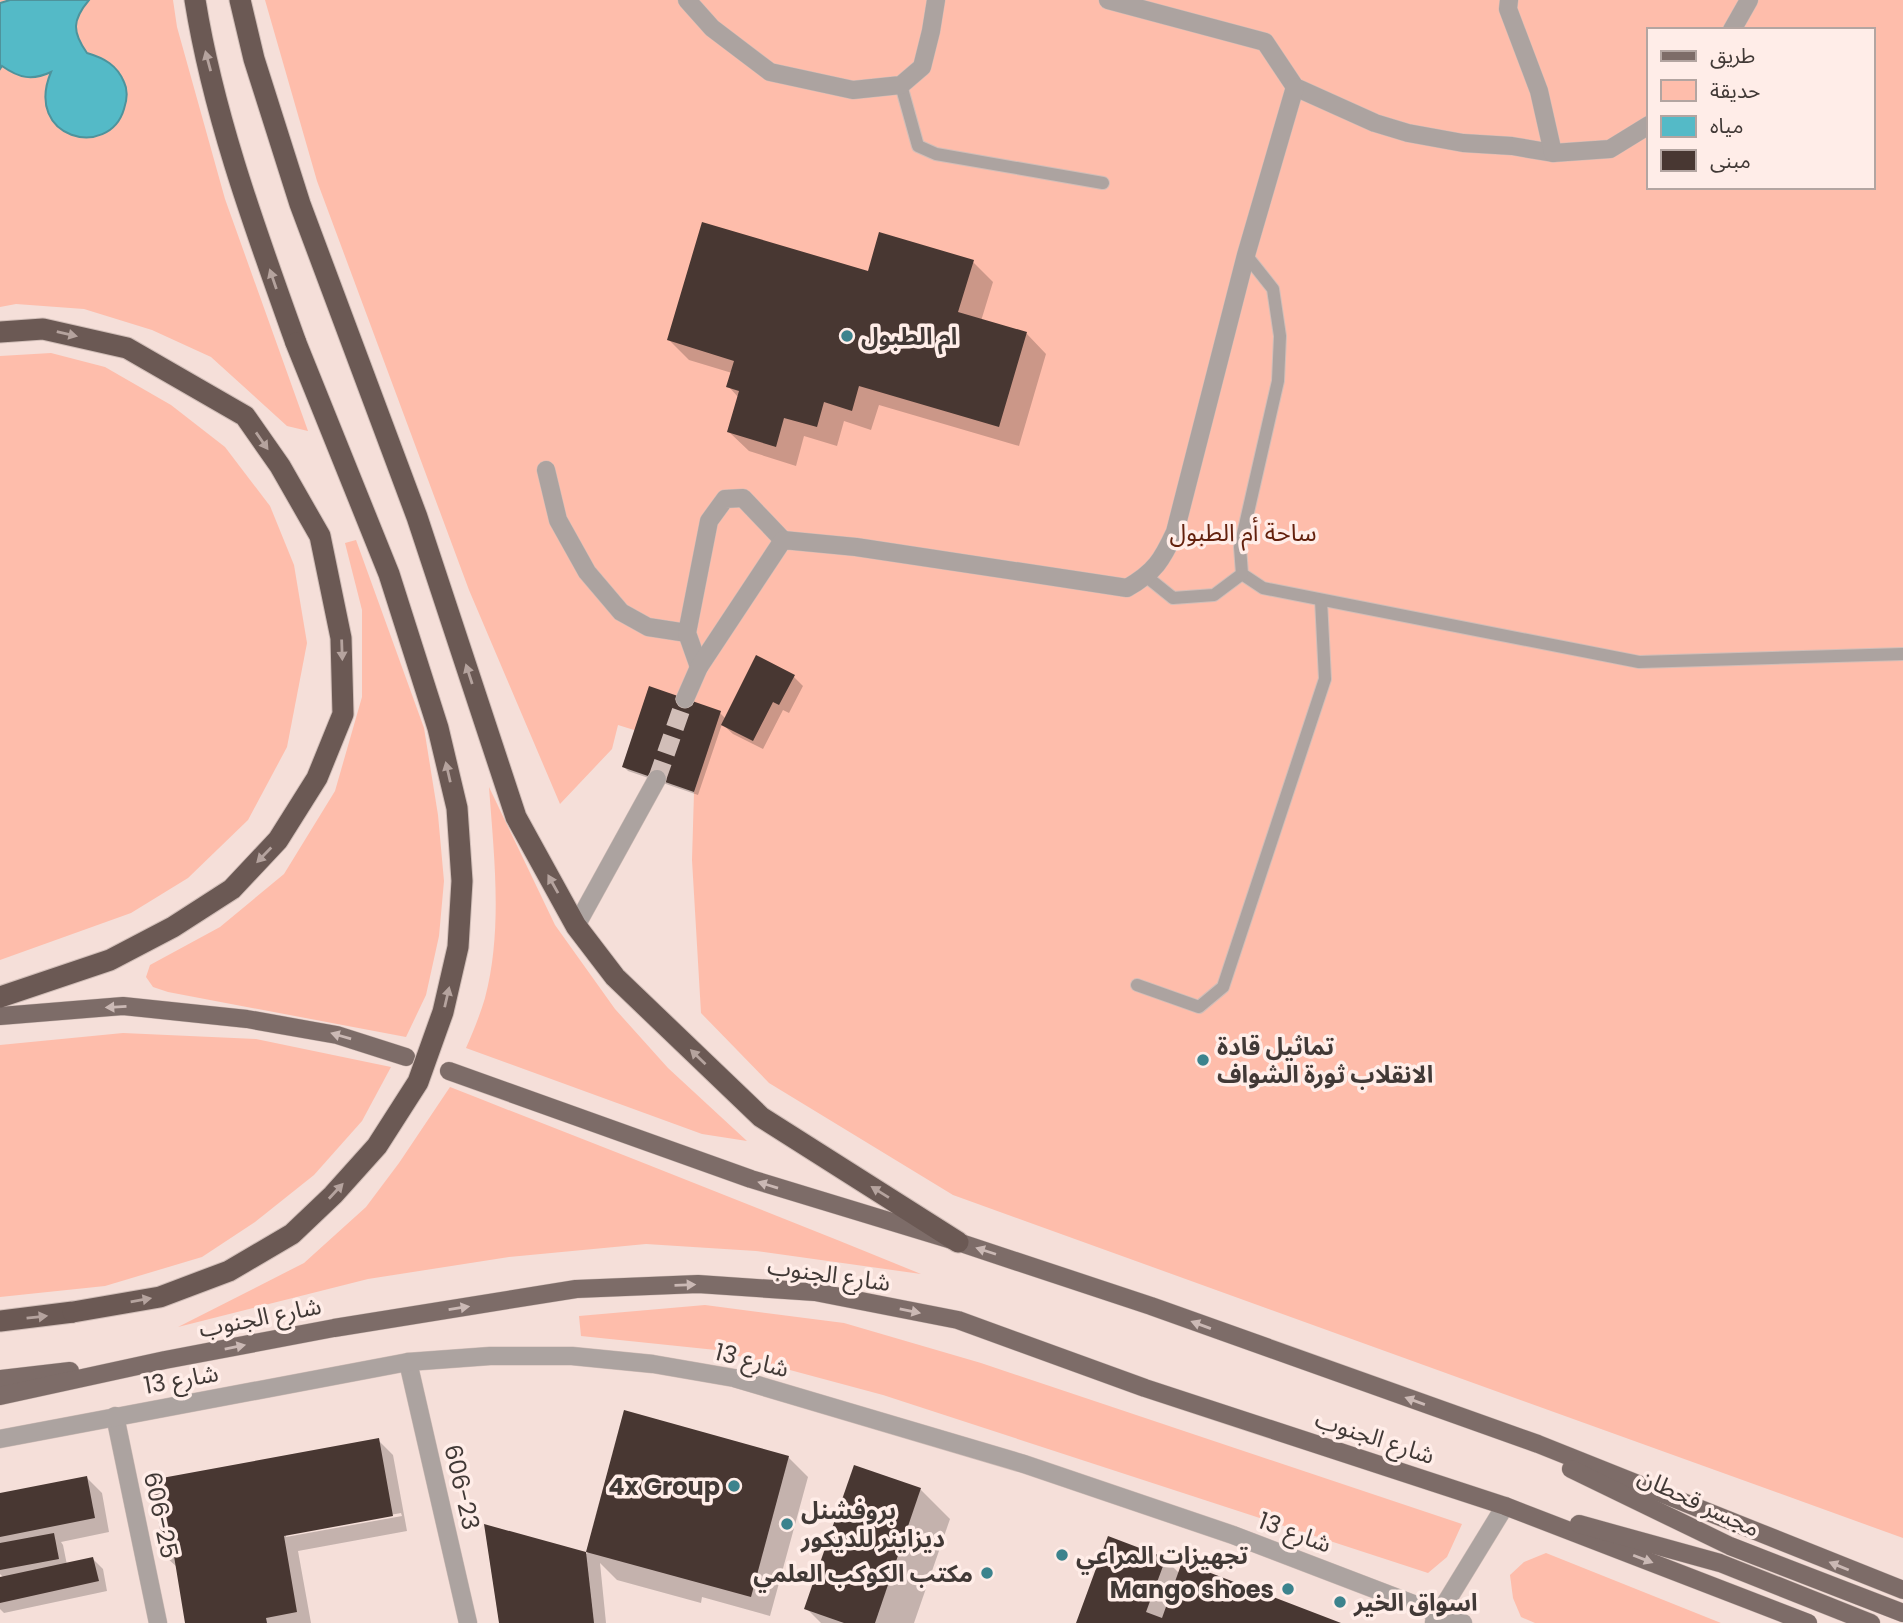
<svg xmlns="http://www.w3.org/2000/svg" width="1903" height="1623" viewBox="0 0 1903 1623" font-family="Poppins,'Noto Sans Arabic',sans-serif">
  <rect width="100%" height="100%" fill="#f5dfd9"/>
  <!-- green -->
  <g fill="#febdab" fill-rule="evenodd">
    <polygon points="0,0 173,0 177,27 225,199 308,431 287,426 211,357 152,330 84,309 16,304 0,307"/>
    <path d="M265,0H1903V1538L953,1195L769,1083L701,1013L692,860L694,792L702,767L689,747L618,725L612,749L560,804L469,590L317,181ZM1649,30H1873V187H1649Z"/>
    <polygon points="51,353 105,367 171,405 225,447 270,506 294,565 307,643 287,747 248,820 188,878 131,913 0,960 0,356"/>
    <polygon points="356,540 424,728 438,815 444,881 439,936 426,995 406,1037 168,992 153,987 146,977 150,965 220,927 284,874 335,791 362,697 362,610 345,543"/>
    <path d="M489,787L555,925L615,1009L668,1068L747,1141L702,1134L466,1048C473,1032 480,1015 485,998C503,930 494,856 489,787Z"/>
    <polygon points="123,1033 256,1039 391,1067 362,1121 314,1175 255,1222 202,1257 105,1286 0,1297 0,1045"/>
    <path d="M450,1087C607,1149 765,1210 921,1274L756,1251L646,1244L509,1257L368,1279L178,1327L304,1263L366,1207L399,1163Z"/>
    <polygon points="705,1305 844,1323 981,1363 1462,1524 1447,1557 1428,1573 883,1395 716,1350 581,1336 579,1316"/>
    <polygon points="1546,1553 1721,1623 1535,1623 1521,1617 1513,1598 1510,1575 1524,1562"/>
  </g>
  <!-- water -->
  <path fill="#54bac7" stroke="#4e939c" stroke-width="2" d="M10,0H89C72,20 72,32 87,53C104,58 117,65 124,82C128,90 127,100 124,109C109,160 23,139 51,72C32,81 19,78 2,66L0,69V3Z"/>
  <!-- shadow -->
  <g fill="#0003" fill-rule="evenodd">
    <polygon points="973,262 993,282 981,321 1027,334 1046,354 1019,446 879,405 871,430 844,421 837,446 804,436 796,466 749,451 729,432 739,398 728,386 732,373 689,360 669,340 869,274"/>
    <polygon points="793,676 803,686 789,713 783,710 763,749 733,734 722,724 698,795 628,771 624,767 720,713 726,719"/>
    <polygon points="626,1412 788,1457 808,1477 770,1616 702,1597 701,1603 617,1580 600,1563 606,1623 501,1623 486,1527 587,1554"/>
    <path d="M378,1440L393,1455L407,1531L298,1551L311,1623H187L178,1568L166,1557ZM401,1513L402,1516L286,1537V1534Z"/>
    <polygon points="855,1467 921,1490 950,1519 914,1623 821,1623 806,1608"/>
    <polygon points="87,1478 102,1493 109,1532 61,1542 63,1545 67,1565 93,1559 103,1569 107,1591 4,1613 0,1609 0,1579 4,1578 0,1574 0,1495"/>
    <polygon points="1165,1559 1180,1574 1335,1623 1078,1623"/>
  </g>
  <!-- building -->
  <g fill="#483732">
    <polygon points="702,222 868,271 879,232 974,260 958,312 1027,332 999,427 859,386 852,411 824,402 817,427 784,418 776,447 727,432 739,391 726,387 734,361 667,340"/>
    <polygon points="756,655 795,675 779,705 773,702 753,741 721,725"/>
    <polygon points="649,686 721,711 694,792 622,767"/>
    <polygon points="624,1410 789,1456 751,1597 586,1552"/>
    <polygon points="379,1438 393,1516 284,1536 297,1612 266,1618 267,1623 185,1623 174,1556 165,1557 151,1480"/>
    <polygon points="854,1465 921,1488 875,1623 844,1623 804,1609"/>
    <polygon points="87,1476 95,1518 0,1537 0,1493"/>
    <polygon points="484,1524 586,1552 594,1623 499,1623"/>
    <polygon points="54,1533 59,1559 0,1570 0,1543"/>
    <polygon points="1108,1536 1166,1558 1146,1612 1162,1618 1182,1562 1341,1623 1076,1623"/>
    <polygon points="93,1557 99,1581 0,1603 0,1577"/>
  </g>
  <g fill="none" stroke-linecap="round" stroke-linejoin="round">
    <!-- street-tunnel -->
    <polyline stroke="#d1beb8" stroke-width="18" stroke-dasharray="18 9" stroke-linecap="butt" points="657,779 685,699"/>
    <!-- lane casing -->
    <g stroke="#d1beb8" stroke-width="14">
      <g id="lane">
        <polyline points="901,85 918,146 936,154 1103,183"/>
        <polyline points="1246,255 1273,289 1280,336 1278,381 1240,547 1242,574 1263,588 1639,662 1903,654"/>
        <polyline points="1147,577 1173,598 1214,595 1242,574"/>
        <polyline points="1137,985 1199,1007 1223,987 1325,679 1321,600"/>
      </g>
    </g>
    <!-- street casing -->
    <g stroke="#d1beb8" stroke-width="19">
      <g id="street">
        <polyline points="687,0 712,28 770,72 853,90 901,85 922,67 931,31 936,0"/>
        <polyline points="1108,0 1265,42 1295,87 1375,123 1408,133 1463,143 1512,146 1553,153"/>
        <polyline points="1509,0 1508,9 1539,91 1553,153 1610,149 1649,125"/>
        <polyline points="1732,30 1749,0"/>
        <polyline points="546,470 558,520 587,572 621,612 648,627 687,633"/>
        <polyline points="699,667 687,633 709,521 725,499 743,498 783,540"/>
        <path d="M685,699L699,667L783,540L856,547L1127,588C1155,572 1162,560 1175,532L1246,255L1295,87"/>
        <polyline points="576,926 657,779"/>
        <polyline points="408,1362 468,1623"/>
        <polyline points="115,1416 158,1623"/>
        <polyline points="0,1439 408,1362 490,1356 572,1356 653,1364 734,1378 1024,1464 1233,1535 1463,1623"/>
        <polyline points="1434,1622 1505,1506"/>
      </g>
    </g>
    <!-- primary casing -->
    <g stroke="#d1beb8" stroke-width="19">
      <g id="primary">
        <polyline points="0,1016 123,1006 247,1019 337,1035 406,1057"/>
        <polyline points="449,1071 751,1179 958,1242 1151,1306 1538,1444 1903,1590"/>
        <polyline points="0,1379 70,1371"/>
        <polyline points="0,1396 165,1360 334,1328 576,1289 698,1284 815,1292 958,1320 1145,1388 1505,1506 1808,1623"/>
        <polyline points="1571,1469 1730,1546 1903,1613"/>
        <polyline points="1579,1524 1720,1563 1871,1623"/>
      </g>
    </g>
    <!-- highway casing -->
    <g stroke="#d1beb8" stroke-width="23">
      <g id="highway">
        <path d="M195,0C214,118 256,231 296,343"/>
        <polyline points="240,0 254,59 300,204 417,517 516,817 576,926 615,977 761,1117 958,1242"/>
        <polyline points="0,332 43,329 127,348 245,416 280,466 320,536 341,638 343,714 317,778 278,840 232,889 173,927 110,960 0,997"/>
        <polyline points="0,1321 73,1312"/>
      </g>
    </g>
    <!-- lane -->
    <use href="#lane" stroke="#aca3a0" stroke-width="12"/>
    <!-- street -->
    <use href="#street" stroke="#aca3a0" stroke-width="18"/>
    <!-- primary -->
    <use href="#primary" stroke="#7d6c68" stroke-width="18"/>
    <!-- highway -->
    <use href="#highway" stroke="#6b5954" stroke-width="21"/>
    <!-- highway-bridge casing -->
    <g stroke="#d1beb8" stroke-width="23" stroke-linecap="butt">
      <polyline id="highway-bridge" points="73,1312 160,1297 229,1271 292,1234 333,1195 377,1146 418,1082 443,1012 458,947 462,881 457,808 438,728 389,574 296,343"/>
    </g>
    <!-- highway-bridge -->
    <use href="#highway-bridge" stroke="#6b5954" stroke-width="21"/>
  </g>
  <!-- one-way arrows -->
  <defs><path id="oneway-solid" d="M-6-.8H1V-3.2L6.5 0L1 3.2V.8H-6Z" transform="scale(1.75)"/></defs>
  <g fill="#b5a39e">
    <use href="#oneway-solid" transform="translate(208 61) rotate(-105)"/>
    <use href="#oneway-solid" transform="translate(273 279) rotate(-109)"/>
    <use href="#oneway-solid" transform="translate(67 334) rotate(13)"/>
    <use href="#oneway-solid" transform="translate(262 441) rotate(55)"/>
    <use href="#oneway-solid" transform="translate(342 650) rotate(88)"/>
    <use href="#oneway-solid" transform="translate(469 674) rotate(-108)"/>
    <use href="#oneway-solid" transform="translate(448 772) rotate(-103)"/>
    <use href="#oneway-solid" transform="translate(264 855) rotate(134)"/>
    <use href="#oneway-solid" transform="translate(553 884) rotate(-119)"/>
    <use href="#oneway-solid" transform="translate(447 997) rotate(-77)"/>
    <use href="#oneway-solid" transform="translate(698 1057) rotate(-136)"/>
    <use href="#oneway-solid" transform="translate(336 1191) rotate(-47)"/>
    <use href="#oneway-solid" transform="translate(880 1192) rotate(-148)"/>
    <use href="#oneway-solid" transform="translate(141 1300) rotate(-10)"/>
    <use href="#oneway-solid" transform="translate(37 1317) rotate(-6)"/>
  </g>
  <g fill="#cbb9b5">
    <use href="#oneway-solid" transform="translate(116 1007) rotate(177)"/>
    <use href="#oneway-solid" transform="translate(341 1036) rotate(-164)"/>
    <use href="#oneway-solid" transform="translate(768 1185) rotate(-163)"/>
    <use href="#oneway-solid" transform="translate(986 1251) rotate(-162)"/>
    <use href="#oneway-solid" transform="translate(685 1285) rotate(-2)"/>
    <use href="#oneway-solid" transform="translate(459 1308) rotate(-9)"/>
    <use href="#oneway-solid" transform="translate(910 1311) rotate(11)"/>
    <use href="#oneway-solid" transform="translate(1201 1325) rotate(-160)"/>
    <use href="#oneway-solid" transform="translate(235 1347) rotate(-11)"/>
    <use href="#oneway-solid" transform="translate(1415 1401) rotate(-160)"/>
    <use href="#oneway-solid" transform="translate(1643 1559) rotate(21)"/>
    <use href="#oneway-solid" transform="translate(1839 1566) rotate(-158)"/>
  </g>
  <!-- markers -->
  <g fill="#3c838d" stroke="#ffede8" stroke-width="2.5">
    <circle cx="847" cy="336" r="7"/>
    <circle cx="1203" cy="1060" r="7"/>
    <circle cx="734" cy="1486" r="7"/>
    <circle cx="787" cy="1524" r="7"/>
    <circle cx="1062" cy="1555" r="7"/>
    <circle cx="987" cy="1573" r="7"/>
    <circle cx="1288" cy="1589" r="7"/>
    <circle cx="1340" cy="1602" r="7"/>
  </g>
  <g text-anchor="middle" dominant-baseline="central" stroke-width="7" stroke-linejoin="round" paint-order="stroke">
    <!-- poi labels -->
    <g font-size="24" font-weight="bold" fill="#413936" stroke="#ffede8" text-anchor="start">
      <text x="861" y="336">ام الطبول</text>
      <text x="1217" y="1046">تماثيل قادة<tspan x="1217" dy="28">الانقلاب ثورة الشواف</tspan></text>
      <text x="720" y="1486" text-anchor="end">4x Group</text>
      <text x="801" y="1510">بروفشنل<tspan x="801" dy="28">ديزاينر للديكور</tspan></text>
      <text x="1076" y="1555">تجهيزات المراعي</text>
      <text x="973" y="1573" text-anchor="end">مكتب الكوكب العلمي</text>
      <text x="1274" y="1589" text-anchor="end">Mango shoes</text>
      <text x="1354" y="1602">اسواق الخير</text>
    </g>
    <!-- park labels -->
    <g font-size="24" fill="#63210d" stroke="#ffede8">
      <text x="1243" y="532">ساحة أم الطبول</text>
    </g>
    <!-- street labels -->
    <g font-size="24" fill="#413936" stroke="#ffede8">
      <text transform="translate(829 1274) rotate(8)">شارع الجنوب</text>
      <text transform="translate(260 1317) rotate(-11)">شارع الجنوب</text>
      <text transform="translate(752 1360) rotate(14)">شارع 13</text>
      <text transform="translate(181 1379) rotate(-10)">شارع 13</text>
      <text transform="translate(1375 1437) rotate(18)">شارع الجنوب</text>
      <text transform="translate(462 1487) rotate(77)">606-23</text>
      <text transform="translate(1699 1502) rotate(25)">مجسر قحطان</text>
      <text transform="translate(161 1515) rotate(78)">606-25</text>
      <text transform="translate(1295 1532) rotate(20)">شارع 13</text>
    </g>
  </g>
  <!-- legend -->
  <rect x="1647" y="28" width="228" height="161" fill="#ffede8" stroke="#b3a5a1" stroke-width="2"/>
  <rect x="1661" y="51" width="35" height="10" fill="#7d6c68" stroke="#b3a5a1" stroke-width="2"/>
  <text x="1710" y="63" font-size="21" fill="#413936">طريق</text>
  <rect x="1661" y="80" width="35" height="21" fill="#febdab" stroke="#b3a5a1" stroke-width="2"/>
  <text x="1710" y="98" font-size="21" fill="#413936">حديقة</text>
  <rect x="1661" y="116" width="35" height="21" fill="#54bac7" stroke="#b3a5a1" stroke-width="2"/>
  <text x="1710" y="133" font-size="21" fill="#413936">مياه</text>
  <rect x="1661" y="150" width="35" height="21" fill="#483732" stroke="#b3a5a1" stroke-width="2"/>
  <text x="1710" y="168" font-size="21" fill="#413936">مبنى</text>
</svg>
